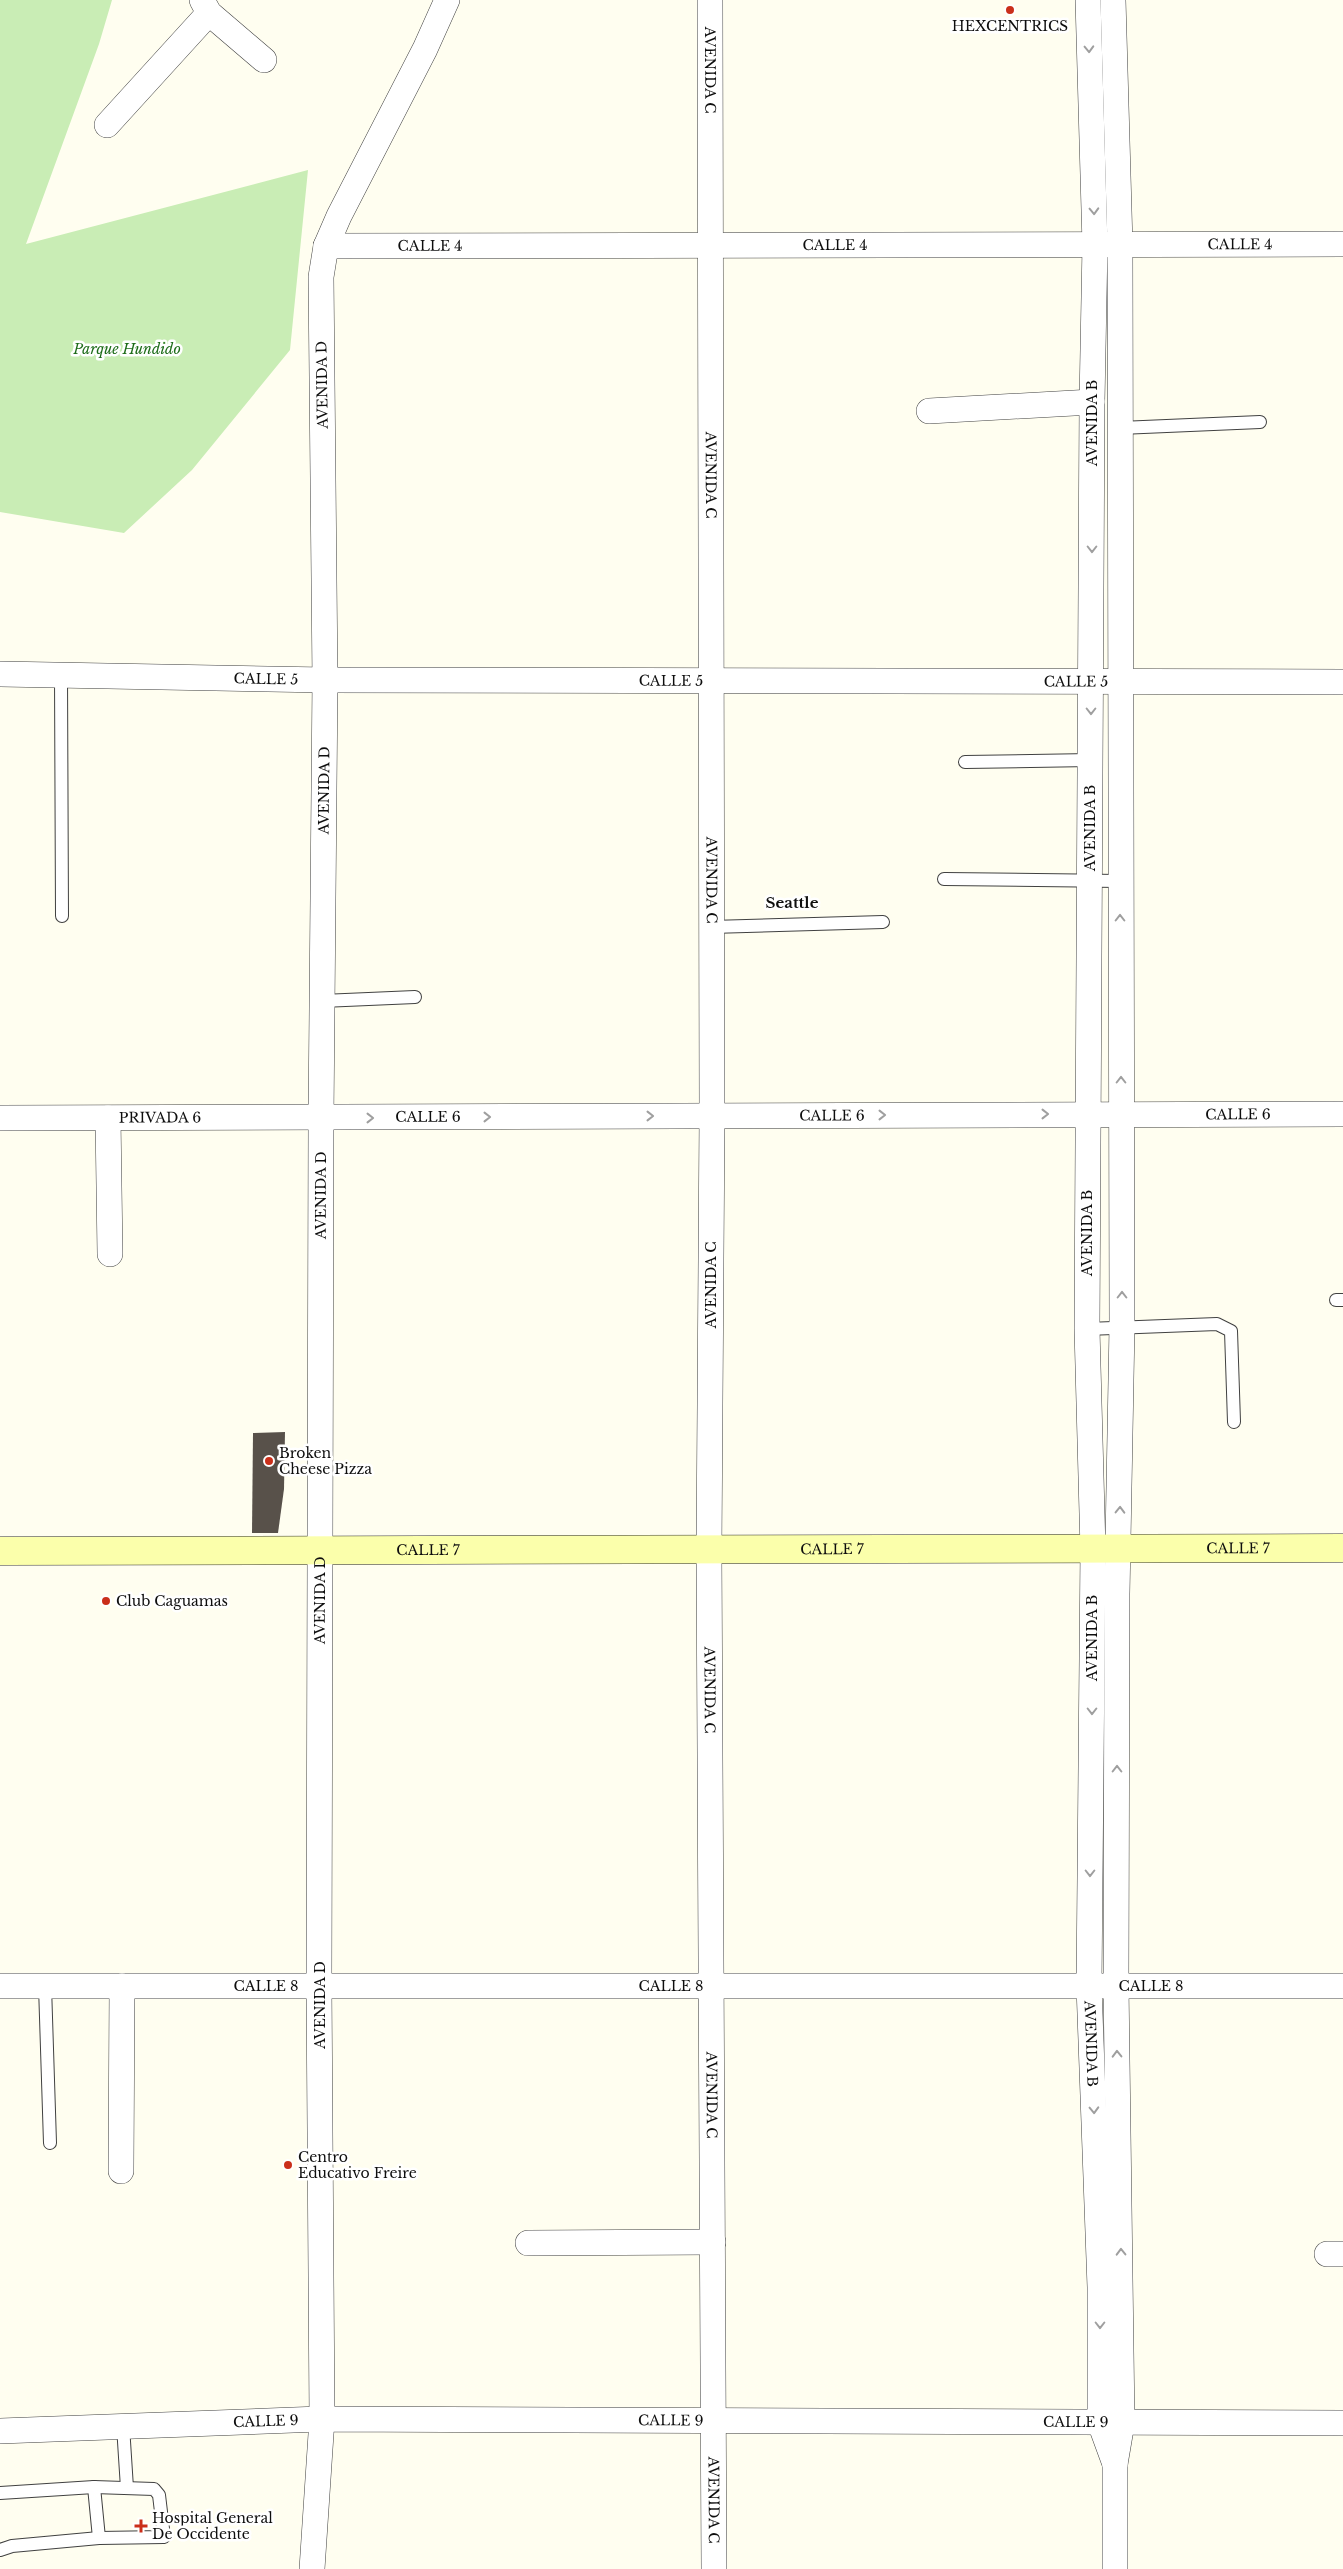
<svg xmlns="http://www.w3.org/2000/svg" width="1343" height="2569" viewBox="0 0 1343 2569" font-family="'Libre Baskerville',serif">
  <rect width="100%" height="100%" fill="#fffef0"/>
  <!-- green -->
  <polygon fill="#c9edb5" points="0,0 112,0 99,44 26,244 308,170 290,350 192,470 124,533 0,512"/>
  <!-- building -->
  <polygon fill="#58514a" points="285,1432 284,1489 278,1533 252,1533 253,1433"/>
  <g fill="none" stroke-linecap="round" stroke-linejoin="round">
    <!-- lane casing -->
    <g stroke="#414141" stroke-width="14">
      <g id="lane">
        <polyline points="1120,428 1260,422"/>
        <polyline points="61,675 62,916"/>
        <polyline points="965,762 1091,760"/>
        <polyline points="944,879 1120,881"/>
        <polyline points="711,927 883,922"/>
        <polyline points="322,1001 415,997"/>
        <polyline points="1336,1300 1343,1300"/>
        <polyline points="1087,1329 1217,1324 1231,1331 1234,1422"/>
        <polyline points="45,1986 50,2143"/>
        <polyline points="123,2426 127,2488"/>
        <polyline points="94,2487 99,2538"/>
        <polyline points="0,2493 94,2487 154,2489 159,2495 164,2537 99,2538 12,2546 0,2550"/>
      </g>
    </g>
    <!-- street casing -->
    <g stroke="#414141" stroke-width="26">
      <g id="street">
        <polyline points="202,0 209,13 264,60"/>
        <path id="s1" d="M710,0L712,1116L709,1550L714,2569"/>
        <path id="s2" d="M1088,0L1095,245L1092,402L1087,1329L1093,1550L1089,1986L1100,2287V2423L1115,2464"/>
        <polyline points="1113,0 1120,245 1122,1326 1117,1594 1116,1986 1122,2423 1115,2464 1115,2569"/>
        <polyline points="107,125 209,13"/>
        <path id="s3" d="M326,246L1343,244"/>
        <polyline points="929,411 1092,402"/>
        <path id="s4" d="M0,674L325,680L1343,682"/>
        <path id="s5" d="M0,1118L1343,1114"/>
        <polyline points="108,1118 110,1254"/>
        <path id="s6" d="M0,1986H1343"/>
        <polyline points="121,2171 122,1986"/>
        <polyline points="528,2243 713,2242"/>
        <polyline points="1327,2254 1343,2254"/>
        <path id="s7" d="M0,2431L320,2419L1343,2423"/>
        <path id="s8" d="M312,2569L322,2419L319,1986L321,1118L325,680L321,277L326,246L339,216L425,49L447,0"/>
      </g>
    </g>
    <!-- secondary casing -->
    <g stroke="#303030" stroke-width="29">
      <g id="secondary">
        <path id="s9" d="M0,1551L1343,1548"/>
      </g>
    </g>
    <!-- lane -->
    <use href="#lane" stroke="#fff" stroke-width="12"/>
    <!-- street -->
    <use href="#street" stroke="#fff" stroke-width="25"/>
    <!-- secondary -->
    <use href="#secondary" stroke="#fbffab" stroke-width="28"/>
  </g>
  <!-- one-way arrows -->
  <defs><path id="oneway-chevron" d="M-2-3.5L2.5 0L-2 3.5" fill="none" stroke-width="1.6" stroke-linecap="round" stroke-linejoin="round" transform="scale(1.25)"/></defs>
  <g stroke="#9f9f9f">
    <use href="#oneway-chevron" transform="translate(1089 49) rotate(88)"/>
    <use href="#oneway-chevron" transform="translate(1094 211) rotate(88)"/>
    <use href="#oneway-chevron" transform="translate(1092 549) rotate(90)"/>
    <use href="#oneway-chevron" transform="translate(1091 711) rotate(90)"/>
    <use href="#oneway-chevron" transform="translate(1120 918) rotate(-90)"/>
    <use href="#oneway-chevron" transform="translate(1121 1080) rotate(-90)"/>
    <use href="#oneway-chevron" transform="translate(1045 1114)"/>
    <use href="#oneway-chevron" transform="translate(882 1115)"/>
    <use href="#oneway-chevron" transform="translate(650 1116)"/>
    <use href="#oneway-chevron" transform="translate(487 1117)"/>
    <use href="#oneway-chevron" transform="translate(370 1118)"/>
    <use href="#oneway-chevron" transform="translate(1122 1295) rotate(-90)"/>
    <use href="#oneway-chevron" transform="translate(1120 1510) rotate(-89)"/>
    <use href="#oneway-chevron" transform="translate(1092 1711) rotate(90)"/>
    <use href="#oneway-chevron" transform="translate(1117 1769) rotate(-90)"/>
    <use href="#oneway-chevron" transform="translate(1090 1873) rotate(90)"/>
    <use href="#oneway-chevron" transform="translate(1117 2054) rotate(-91)"/>
    <use href="#oneway-chevron" transform="translate(1094 2110) rotate(88)"/>
    <use href="#oneway-chevron" transform="translate(1121 2252) rotate(-91)"/>
    <use href="#oneway-chevron" transform="translate(1100 2325) rotate(90)"/>
  </g>
  <!-- markers -->
  <g fill="#ca2f1a" stroke="#fff" stroke-width="2">
    <circle cx="1010" cy="10" r="5"/>
    <circle cx="269" cy="1461" r="5"/>
    <circle cx="106" cy="1601" r="5"/>
    <circle cx="288" cy="2165" r="5"/>
    <path d="M138.5 2518.5h5v5h5v5h-5v5h-5v-5h-5v-5h5z"/>
  </g>
  <g text-anchor="middle" dominant-baseline="central" stroke-width="5" stroke-linejoin="round" paint-order="stroke">
    <!-- poi labels -->
    <g font-size="14" fill="#0e0e0e" stroke="#fff" text-anchor="start">
      <text x="1010" y="26" text-anchor="middle">HEXCENTRICS</text>
      <text x="279" y="1453">Broken<tspan x="279" dy="16">Cheese Pizza</tspan></text>
      <text x="116" y="1601">Club Caguamas</text>
      <text x="298" y="2157">Centro<tspan x="298" dy="16">Educativo Freire</tspan></text>
      <text x="152" y="2518">Hospital General<tspan x="152" dy="16">De Occidente</tspan></text>
    </g>
    <!-- street labels -->
    <g font-size="14" fill="#0e0e0e" stroke="#fff">
      <text stroke="none"><textPath href="#s1" startOffset="70">AVENIDA C</textPath></text>
      <text stroke="none"><textPath href="#s3" startOffset="509">CALLE 4</textPath></text>
      <text stroke="none"><textPath href="#s3" startOffset="914">CALLE 4</textPath></text>
      <text stroke="none"><textPath href="#s3" startOffset="104">CALLE 4</textPath></text>
      <text transform="translate(322 385) rotate(-91)">AVENIDA D</text>
      <text transform="translate(1092 423) rotate(-90)">AVENIDA B</text>
      <text stroke="none"><textPath href="#s1" startOffset="475">AVENIDA C</textPath></text>
      <text stroke="none"><textPath href="#s4" startOffset="266">CALLE 5</textPath></text>
      <text stroke="none"><textPath href="#s4" startOffset="671">CALLE 5</textPath></text>
      <text stroke="none"><textPath href="#s4" startOffset="1076">CALLE 5</textPath></text>
      <text stroke="none"><textPath href="#s8" startOffset="1779">AVENIDA D</textPath></text>
      <text transform="translate(1090 828) rotate(-90)">AVENIDA B</text>
      <text stroke="none"><textPath href="#s1" startOffset="880">AVENIDA C</textPath></text>
      <text stroke="none"><textPath href="#s5" startOffset="1238">CALLE 6</textPath></text>
      <text stroke="none"><textPath href="#s5" startOffset="832">CALLE 6</textPath></text>
      <text stroke="none"><textPath href="#s5" startOffset="428">CALLE 6</textPath></text>
      <text stroke="none"><textPath href="#s5" startOffset="160">PRIVADA 6</textPath></text>
      <text stroke="none"><textPath href="#s8" startOffset="1374">AVENIDA D</textPath></text>
      <text transform="translate(1087 1233) rotate(-90)">AVENIDA B</text>
      <text transform="translate(711 1285) rotate(-90)">AVENIDA C</text>
      <text stroke="none"><textPath href="#s9" startOffset="1238">CALLE 7</textPath></text>
      <text stroke="none"><textPath href="#s9" startOffset="832">CALLE 7</textPath></text>
      <text stroke="none"><textPath href="#s9" startOffset="428">CALLE 7</textPath></text>
      <text stroke="none"><textPath href="#s8" startOffset="969">AVENIDA D</textPath></text>
      <text transform="translate(1092 1638) rotate(-90)">AVENIDA B</text>
      <text stroke="none"><textPath href="#s1" startOffset="1690">AVENIDA C</textPath></text>
      <text stroke="none"><textPath href="#s6" startOffset="266">CALLE 8</textPath></text>
      <text stroke="none"><textPath href="#s6" startOffset="671">CALLE 8</textPath></text>
      <text stroke="none"><textPath href="#s6" startOffset="1151">CALLE 8</textPath></text>
      <text transform="translate(320 2005) rotate(-90)">AVENIDA D</text>
      <text stroke="none"><textPath href="#s2" startOffset="2044">AVENIDA B</textPath></text>
      <text stroke="none"><textPath href="#s1" startOffset="2095">AVENIDA C</textPath></text>
      <text stroke="none"><textPath href="#s7" startOffset="671">CALLE 9</textPath></text>
      <text stroke="none"><textPath href="#s7" startOffset="266">CALLE 9</textPath></text>
      <text stroke="none"><textPath href="#s7" startOffset="1076">CALLE 9</textPath></text>
      <text stroke="none"><textPath href="#s1" startOffset="2500">AVENIDA C</textPath></text>
    </g>
    <!-- park labels -->
    <g font-size="14" font-style="italic" fill="#1d6c19" stroke="#fff">
      <text x="127" y="349">Parque Hundido</text>
    </g>
    <!-- neighbourhood labels -->
    <g font-size="15" font-weight="bold" fill="#0e0e0e" stroke="#fff">
      <text x="792" y="902">Seattle</text>
    </g>
  </g>
</svg>
